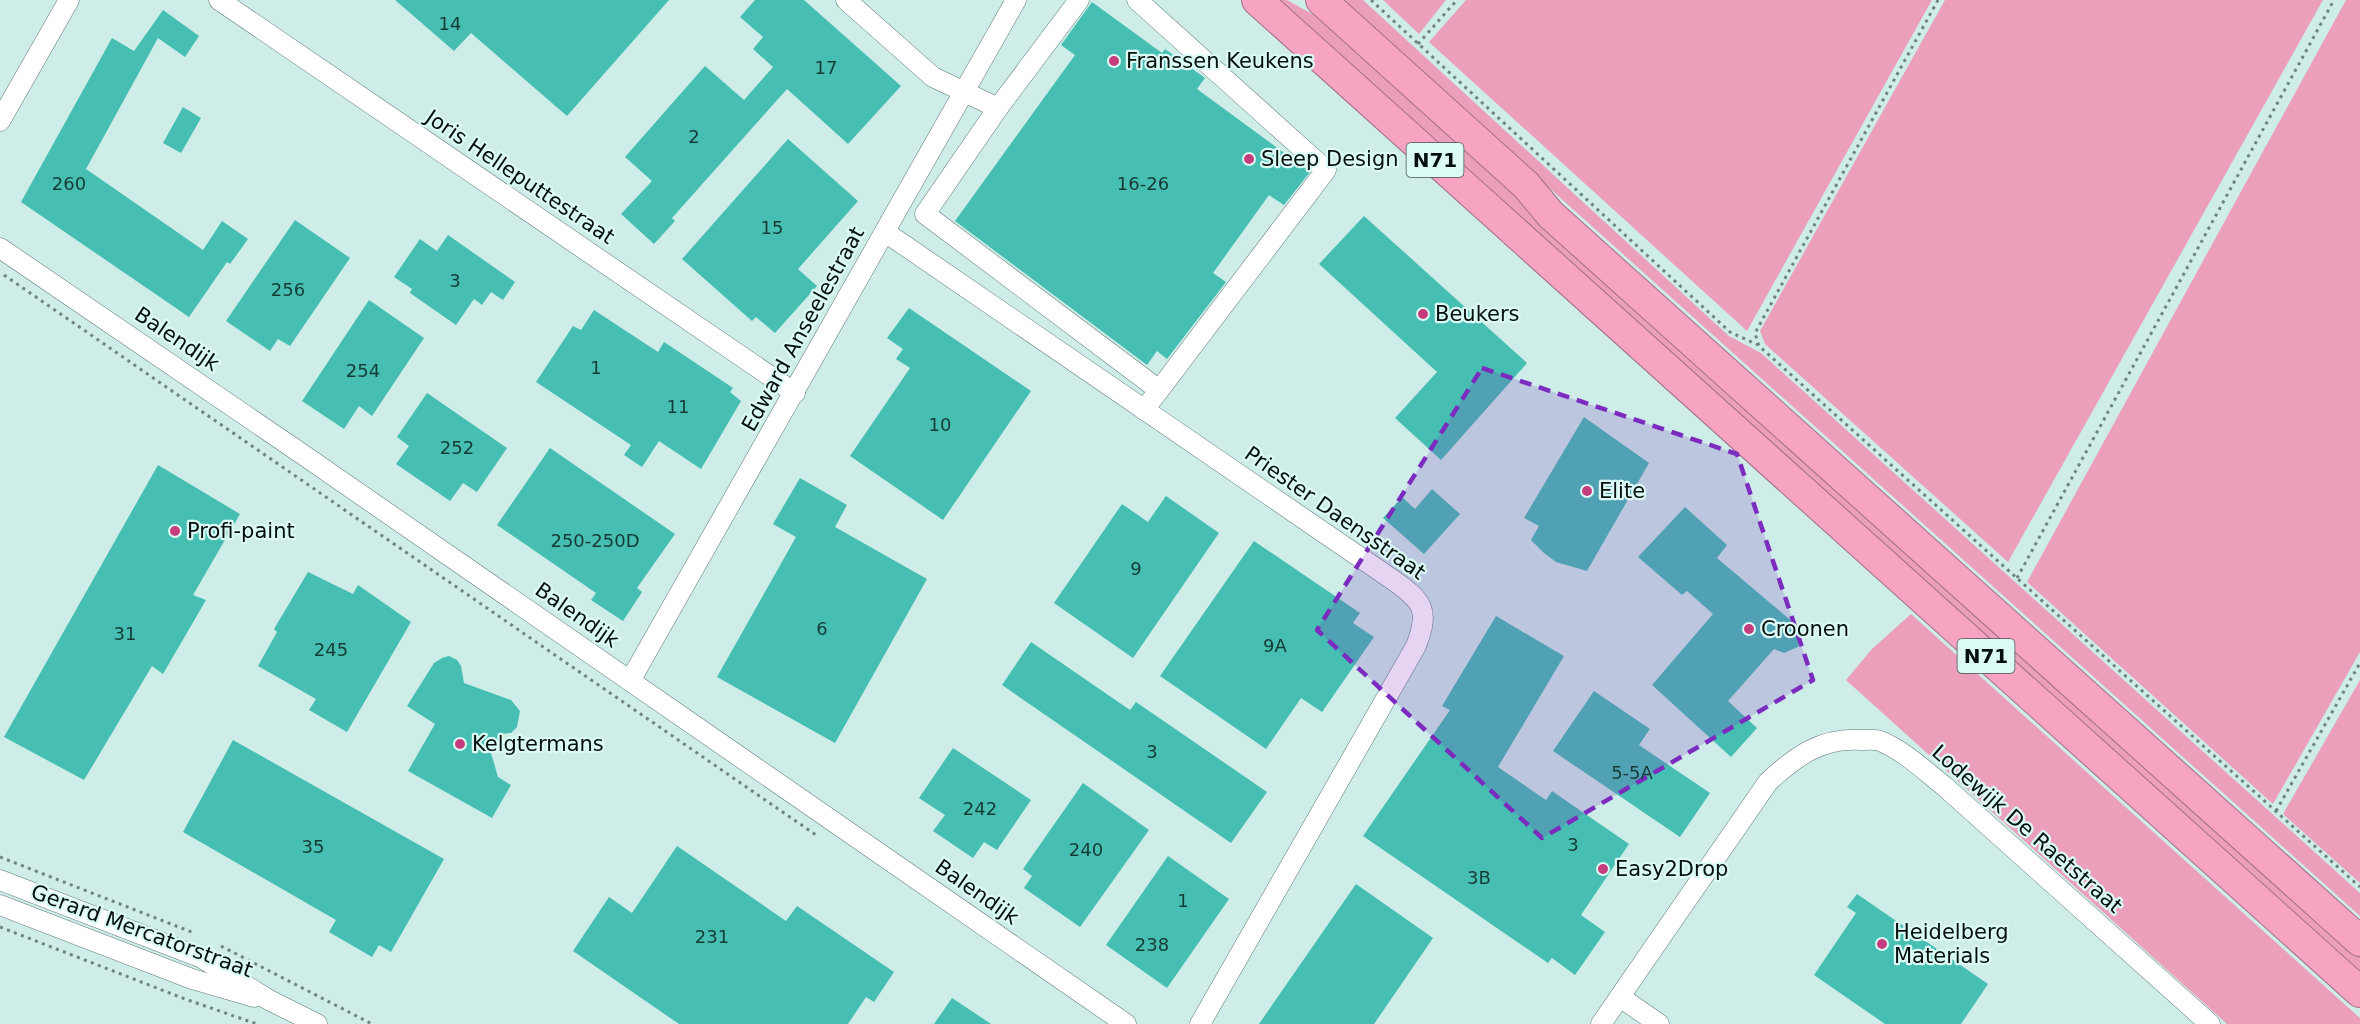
<svg xmlns="http://www.w3.org/2000/svg" width="2360" height="1024" viewBox="0 0 2360 1024" font-family="'DejaVu Sans',sans-serif">
  <rect width="100%" height="100%" fill="#ceede8"/>
  <!-- green -->
  <g fill="#ec9fbb">
    <polygon points="1272,0 1287,0 1314,15 2360,956 2360,979"/>
    <polygon points="1340,0 1363,0 1729,336 1761,353 2360,893 2360,916"/>
    <polygon points="1383,0 1446,0 1419,34"/>
    <polygon points="1466,0 1932,0 1747,331 1429,42"/>
    <polygon points="1945,0 2323,0 2008,562 1765,344 1760,331"/>
    <polygon points="2346,0 2360,0 2360,652 2273,804 2027,582"/>
    <polygon points="1911,614 2360,1018 2360,1024 2227,1024 1846,680 1872,649"/>
    <polygon points="2360,680 2360,883 2283,814"/>
  </g>
  <!-- building -->
  <g fill="#46beb2">
    <polygon points="395,0 669,0 567,116 471,33 454,51"/>
    <polygon points="755,0 804,0 901,86 848,144 787,89 672,218 675,221 654,244 621,214 652,181 625,157 705,66 744,100 773,67 753,49 763,37 740,17"/>
    <polygon points="1092,2 1162,53 1165,49 1205,78 1197,89 1310,172 1284,205 1269,195 1213,273 1226,282 1167,359 1157,351 1147,365 955,221 1075,55 1061,45"/>
    <polygon points="163,10 199,36 185,57 158,38 86,169 203,250 222,221 248,239 230,264 227,262 189,317 21,202 112,38 134,51"/>
    <polygon points="183,107 201,118 181,153 163,143"/>
    <polygon points="788,139 858,201 798,269 817,286 775,333 756,317 752,321 682,259"/>
    <polygon points="1364,216 1527,363 1441,460 1395,418 1437,372 1319,264"/>
    <polygon points="295,220 350,258 290,346 278,339 270,351 226,321"/>
    <polygon points="448,235 515,282 503,300 491,292 482,305 474,299 456,325 410,293 412,289 394,277 420,239 437,251"/>
    <polygon points="369,300 424,338 372,416 359,406 344,429 302,401"/>
    <polygon points="909,308 1031,391 943,520 850,456 910,368 896,359 903,349 887,338"/>
    <polygon points="594,310 658,352 664,342 733,388 730,392 741,401 701,469 659,441 642,467 624,455 631,445 536,382 573,326 581,330"/>
    <polygon points="427,393 507,448 477,492 463,483 450,501 396,464 409,446 397,437"/>
    <polygon points="1584,417 1649,463 1587,571 1556,562 1544,553 1531,540 1539,526 1524,518"/>
    <polygon points="550,448 675,534 637,588 642,592 623,621 591,600 596,593 497,525"/>
    <polygon points="158,465 240,514 193,595 206,600 163,674 152,666 84,780 4,737"/>
    <polygon points="800,478 847,505 835,527 927,579 835,743 717,677 796,537 773,524"/>
    <polygon points="1432,489 1460,514 1424,554 1383,518 1402,497 1415,509"/>
    <polygon points="1166,496 1219,533 1133,658 1054,603 1122,504 1148,522"/>
    <polygon points="1685,507 1727,545 1717,558 1795,624 1801,634 1798,647 1784,653 1774,649 1728,701 1757,728 1731,757 1652,685 1713,614 1687,591 1682,595 1638,557"/>
    <polygon points="1254,541 1360,613 1353,623 1374,637 1322,712 1301,698 1266,749 1160,676"/>
    <polygon points="308,572 353,594 358,585 411,622 347,732 309,710 316,699 258,666 277,632 274,629"/>
    <polygon points="1496,616 1564,656 1498,767 1546,800 1552,791 1629,844 1581,915 1605,932 1575,975 1552,958 1548,963 1363,836 1450,710 1442,706"/>
    <polygon points="1031,642 1130,710 1136,702 1267,792 1231,843 1002,685"/>
    <polygon points="449,656 457,660 461,666 464,683 511,700 520,711 517,727 511,733 502,734 491,753 498,777 511,785 492,818 408,771 435,724 407,706 434,663 442,658"/>
    <polygon points="1594,691 1650,729 1639,745 1710,793 1680,837 1553,751"/>
    <polygon points="233,740 444,859 391,952 379,945 372,957 329,932 336,920 183,832"/>
    <polygon points="953,748 1031,800 997,850 984,842 973,858 933,831 945,815 919,798"/>
    <polygon points="1083,783 1149,830 1080,927 1024,888 1032,876 1023,869"/>
    <polygon points="677,846 786,921 797,906 894,972 874,1002 866,997 848,1024 679,1024 573,951 609,897 632,913"/>
    <polygon points="1168,856 1229,899 1167,988 1106,945"/>
    <polygon points="1356,884 1433,938 1374,1024 1259,1024"/>
    <polygon points="1857,894 1988,984 1961,1024 1885,1024 1814,975 1856,913 1847,907"/>
    <polygon points="952,998 991,1024 934,1024"/>
  </g>
  <g fill="none" stroke-linecap="round" stroke-linejoin="round">
    <!-- minor casing -->
    <g stroke="#5e7a76" stroke-width="21">
      <g id="minor">
        <polyline points="219,0 795,393"/>
        <polyline points="846,0 933,77 998,108 1079,0"/>
        <polyline points="1137,0 1326,170 1144,410"/>
        <polyline points="998,108 925,214 1159,390"/>
        <polyline points="0,121 69,0"/>
        <path d="M885,232L1393,580C1423,601 1430,610 1416,646L1200,1024"/>
        <polyline points="0,248 302,454 1126,1024"/>
        <polyline points="630,681 1016,0"/>
        <polyline points="0,880 202,958 269,1000 317,1024"/>
        <polyline points="0,905 192,979 254,997"/>
        <polyline points="1620,997 1659,1024"/>
        <path d="M1601,1024L1768,782C1796,756 1822,737 1862,740C1867,740 1875,739 1880,741C1903,750 1925,771 1944,786L2210,1024"/>
      </g>
    </g>
    <!-- highway casing -->
    <g stroke="#a26f83" stroke-width="32">
      <g id="highway">
        <polyline points="1257,0 2360,992"/>
        <polyline points="1321,0 1526,185 1551,215 2360,941"/>
      </g>
    </g>
    <!-- path -->
    <g stroke="#6f8481" stroke-width="3" stroke-dasharray="3 4.5" stroke-linecap="butt">
      <polyline points="1371,0 1730,332 1758,345"/>
      <polyline points="1938,0 1755,333 1759,346 2360,887"/>
      <polyline points="1418,44 1457,0"/>
      <polyline points="4,275 816,835"/>
      <polyline points="2017,578 2334,0"/>
      <polyline points="2276,811 2360,663"/>
      <polyline points="0,857 194,933"/>
      <polyline points="0,927 185,999 257,1024"/>
      <polyline points="221,946 372,1024"/>
    </g>
    <!-- minor -->
    <use href="#minor" stroke="#fff" stroke-width="20"/>
    <!-- highway -->
    <use href="#highway" stroke="#f7a3c2" stroke-width="30"/>
  </g>
  <!-- marked area -->
  <path fill="#7b2cbf" fill-opacity="0.2" stroke="#7b2cbf" stroke-width="4.5" stroke-dasharray="12 8" stroke-linejoin="round" d="M1482,368L1737,454L1813,680L1542,838L1317,630Z"/>
  <!-- markers -->
  <g fill="#c53d7c" stroke="#dbfaf5" stroke-width="2">
    <circle cx="1114" cy="61" r="6"/>
    <circle cx="1249" cy="159" r="6"/>
    <circle cx="1423" cy="314" r="6"/>
    <circle cx="1587" cy="491" r="6"/>
    <circle cx="175" cy="531" r="6"/>
    <circle cx="1749" cy="629" r="6"/>
    <circle cx="460" cy="744" r="6"/>
    <circle cx="1603" cy="869" r="6"/>
    <circle cx="1882" cy="944" r="6"/>
  </g>
  <g text-anchor="middle" dominant-baseline="central" stroke-width="4.5" stroke-linejoin="round" paint-order="stroke">
    <!-- number labels -->
    <g font-size="18" fill="#153b36">
      <text x="450" y="23">14</text>
      <text x="826" y="67">17</text>
      <text x="694" y="136">2</text>
      <text x="69" y="183">260</text>
      <text x="1143" y="183">16-26</text>
      <text x="772" y="227">15</text>
      <text x="455" y="280">3</text>
      <text x="288" y="289">256</text>
      <text x="596" y="367">1</text>
      <text x="363" y="370">254</text>
      <text x="678" y="406">11</text>
      <text x="940" y="424">10</text>
      <text x="457" y="447">252</text>
      <text x="595" y="540">250-250D</text>
      <text x="1136" y="568">9</text>
      <text x="822" y="628">6</text>
      <text x="125" y="633">31</text>
      <text x="1275" y="645">9A</text>
      <text x="331" y="649">245</text>
      <text x="1152" y="751">3</text>
      <text x="1632" y="772">5-5A</text>
      <text x="980" y="808">242</text>
      <text x="1573" y="844">3</text>
      <text x="313" y="846">35</text>
      <text x="1086" y="849">240</text>
      <text x="1479" y="877">3B</text>
      <text x="1183" y="900">1</text>
      <text x="712" y="936">231</text>
      <text x="1152" y="944">238</text>
    </g>
    <!-- shield labels -->
    <g fill="#dbfaf5" stroke="#455653" stroke-width="1.5">
      <rect x="1406.5" y="143" width="57" height="34" rx="4.5"/>
      <rect x="1957.5" y="639" width="57" height="34" rx="4.5"/>
    </g>
    <g font-size="20" font-weight="bold" fill="#050f0d">
      <text x="1435" y="160">N71</text>
      <text x="1986" y="656">N71</text>
    </g>
    <!-- poi labels -->
    <g font-size="21" fill="#050f0d" stroke="#dbfaf5" text-anchor="start">
      <text x="1126" y="61">Franssen Keukens</text>
      <text x="1261" y="159">Sleep Design</text>
      <text x="1435" y="314">Beukers</text>
      <text x="1599" y="491">Elite</text>
      <text x="187" y="531">Profi-paint</text>
      <text x="1761" y="629">Croonen</text>
      <text x="472" y="744">Kelgtermans</text>
      <text x="1615" y="869">Easy2Drop</text>
      <text x="1894" y="932">Heidelberg<tspan x="1894" dy="24">Materials</tspan></text>
    </g>
    <!-- street labels -->
    <g font-size="21" fill="#050f0d" stroke="#dbfaf5">
      <text transform="translate(520 177) rotate(34)">Joris Helleputtestraat</text>
      <text transform="translate(803 329) rotate(-61)">Edward Anseelestraat</text>
      <text transform="translate(177 339) rotate(34)">Balendijk</text>
      <text transform="translate(1335 513) rotate(35)">Priester Daensstraat</text>
      <text transform="translate(577 615) rotate(35)">Balendijk</text>
      <text transform="translate(2027 829) rotate(41)">Lodewijk De Raetstraat</text>
      <text transform="translate(977 892) rotate(35)">Balendijk</text>
      <text transform="translate(142 931) rotate(20)">Gerard Mercatorstraat</text>
    </g>
  </g>
</svg>
